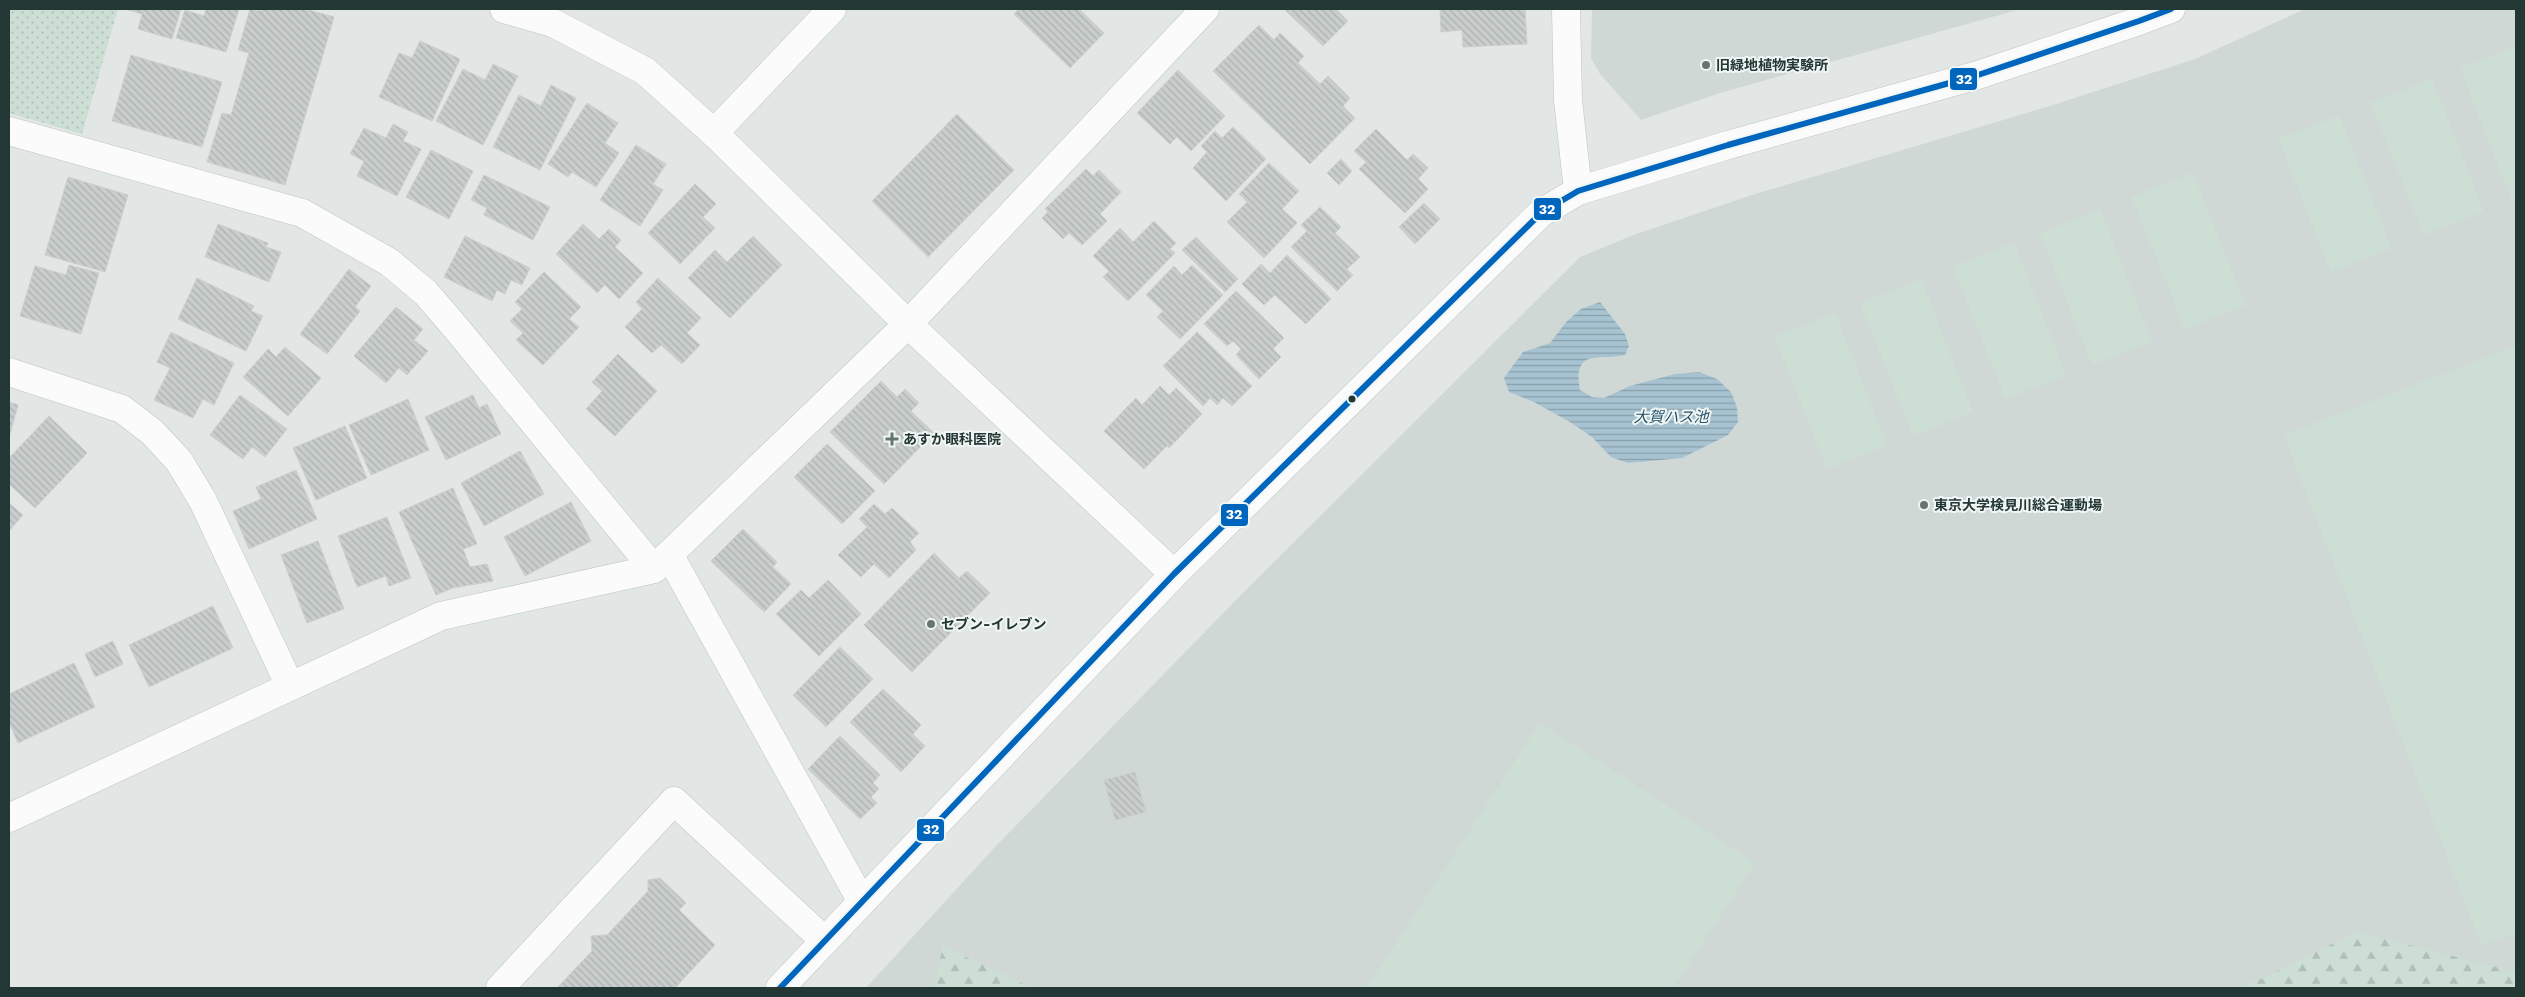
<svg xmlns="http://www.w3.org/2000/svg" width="2525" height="997" viewBox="0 0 2525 997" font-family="'Work Sans','Noto Sans JP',sans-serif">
  <defs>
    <pattern id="forest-firs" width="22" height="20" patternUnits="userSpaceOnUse" patternTransform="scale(1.25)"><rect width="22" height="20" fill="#cdded5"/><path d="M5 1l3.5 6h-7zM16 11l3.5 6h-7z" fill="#b0bfb7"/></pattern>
    <pattern id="park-dots" width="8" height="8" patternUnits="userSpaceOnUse" patternTransform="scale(1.25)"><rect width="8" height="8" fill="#cdded5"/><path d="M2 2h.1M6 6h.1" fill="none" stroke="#b0bfb7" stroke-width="1.8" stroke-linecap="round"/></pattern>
    <pattern id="water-rules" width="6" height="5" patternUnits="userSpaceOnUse" patternTransform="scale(1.25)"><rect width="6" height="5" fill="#a7c3d1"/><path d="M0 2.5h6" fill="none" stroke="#889faa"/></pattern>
    <pattern id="building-back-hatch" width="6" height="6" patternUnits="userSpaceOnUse" patternTransform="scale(1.25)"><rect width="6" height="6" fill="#c9cecd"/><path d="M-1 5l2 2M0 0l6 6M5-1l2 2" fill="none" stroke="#acb2b1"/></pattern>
  </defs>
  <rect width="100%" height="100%" fill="#e2e7e5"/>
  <!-- built -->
  <g fill="#d0d8d6">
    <polygon points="1592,9 2021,9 1720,93 1641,120 1600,74 1591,58"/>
    <polygon points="2305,9 2516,9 2516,988 866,988 995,847 1236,600 1580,257 1636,234 1755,194 2053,105 2195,59"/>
  </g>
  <!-- forest -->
  <g fill="url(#forest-firs)">
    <polygon points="2357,932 2516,972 2516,988 2242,988"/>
    <polygon points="943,946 1032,988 934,988"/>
  </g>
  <!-- park -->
  <polygon fill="url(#park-dots)" points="9,9 118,9 82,134 9,113"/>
  <!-- pitch -->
  <g fill="#cdded5">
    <polygon points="2516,46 2516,199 2512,201 2460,68"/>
    <polygon points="2432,79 2484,212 2424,235 2371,103"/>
    <polygon points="2339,115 2391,248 2331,272 2279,139"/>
    <polygon points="2193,173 2245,305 2185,329 2132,197"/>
    <polygon points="2100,209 2152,342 2092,365 2040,233"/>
    <polygon points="2014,243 2066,375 2006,399 1953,267"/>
    <polygon points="1921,279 1973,412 1913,436 1860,303"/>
    <polygon points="1835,313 1887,445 1827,469 1775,337"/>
    <polygon points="2516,346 2516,933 2482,946 2284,435"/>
    <polygon points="1540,723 1755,863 1673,988 1367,988"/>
  </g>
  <!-- water -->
  <path fill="url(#water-rules)" d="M1600,302L1625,334L1629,346L1625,355C1600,361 1572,347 1580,390L1592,397L1604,398L1630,386L1675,374L1699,372L1717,379L1731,392L1737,407L1738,422L1728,435L1682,458L1628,463L1611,457L1592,437L1570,422L1534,402L1509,392L1504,378L1523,352L1550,343L1567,321L1581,309Z"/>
  <!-- building -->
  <g fill="url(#building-back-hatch)" stroke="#cbcfce">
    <polygon points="125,9 181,9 172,39 138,29 142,14"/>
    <polygon points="206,9 239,9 226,52 176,38 185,10 204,16"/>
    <polygon points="250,9 261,11 262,9 305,9 334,17 285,185 207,162 222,113 231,115 249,53 238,50"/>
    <polygon points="1019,9 1079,9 1104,33 1070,68 1014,14"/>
    <polygon points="1284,9 1336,9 1348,21 1323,46"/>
    <polygon points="1440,9 1525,9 1527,44 1463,47 1462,30 1441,32"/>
    <polygon points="1259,25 1274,40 1280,33 1304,56 1298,63 1320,84 1328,76 1350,98 1343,106 1355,118 1310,164 1213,71"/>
    <polygon points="420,41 460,59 432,121 379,97 399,53 412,58"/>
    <polygon points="131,55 222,82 202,147 112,121"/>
    <polygon points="493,64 518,76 483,145 436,121 463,69 485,80"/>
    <polygon points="1178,70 1225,116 1191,151 1177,137 1170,144 1137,113"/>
    <polygon points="551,85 576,98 540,170 493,147 519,95 541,106"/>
    <polygon points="587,103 618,123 605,143 619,153 596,187 572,172 568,177 548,164"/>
    <polygon points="957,114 1014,170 928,257 872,201"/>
    <polygon points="393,124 408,132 403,141 421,149 397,196 357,176 364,161 350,154 364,128 386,138"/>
    <polygon points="1233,127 1266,159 1226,201 1193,168 1207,152 1201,146 1215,131 1222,138"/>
    <polygon points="1376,129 1407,160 1413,154 1428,168 1418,179 1428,189 1405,213 1359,169 1366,162 1354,151"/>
    <polygon points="636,145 666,164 653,184 663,190 640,226 600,200"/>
    <polygon points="431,150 473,171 449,219 406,197"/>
    <polygon points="1341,159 1352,171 1339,185 1327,173"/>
    <polygon points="1269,163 1299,191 1282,209 1297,223 1264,258 1227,222 1247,202 1239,194"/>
    <polygon points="1086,169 1093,176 1099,170 1121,192 1100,214 1107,221 1082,245 1069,233 1063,239 1042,218 1048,212 1045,209"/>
    <polygon points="484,175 550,207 533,240 484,215 487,208 471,200"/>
    <polygon points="68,177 128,195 105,272 45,255"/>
    <polygon points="695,184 716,204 703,217 715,228 680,264 648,233"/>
    <polygon points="1424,203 1440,219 1415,244 1399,227"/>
    <polygon points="1320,207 1341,227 1335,233 1360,257 1347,269 1353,275 1337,291 1291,247 1307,231 1301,225"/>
    <polygon points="1154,221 1176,243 1170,249 1175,253 1128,301 1103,277 1109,271 1093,256 1120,228 1133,242"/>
    <polygon points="218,224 268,243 266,247 281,252 269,282 205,257"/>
    <polygon points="583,224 599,239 609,229 621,240 615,247 643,273 619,299 605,285 597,293 556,254"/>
    <polygon points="465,236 530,268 522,285 511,280 505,294 497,290 492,301 444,277"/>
    <polygon points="753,236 782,265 730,318 688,278 715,250 727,262"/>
    <polygon points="1196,237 1238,279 1225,292 1182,250"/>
    <polygon points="1287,255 1331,299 1306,324 1275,295 1264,305 1242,284 1261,264 1270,273"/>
    <polygon points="69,265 99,273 81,334 20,316 35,266 66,275"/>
    <polygon points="1192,265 1223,295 1180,339 1157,317 1163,311 1146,295 1174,266 1182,275"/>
    <polygon points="349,269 371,286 355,307 360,311 327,354 300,334"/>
    <polygon points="544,272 581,307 569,319 579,327 543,365 516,340 523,333 510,321 522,309 515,302"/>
    <polygon points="197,278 254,306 251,311 263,316 246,351 178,319"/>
    <polygon points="658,278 701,318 687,333 700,345 682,364 661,345 652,353 625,327 642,309 636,302"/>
    <polygon points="1236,291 1284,338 1273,349 1281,357 1259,379 1236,355 1241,349 1233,341 1227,346 1204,324"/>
    <polygon points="396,307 423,329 414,340 428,351 407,375 399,368 386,383 354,356"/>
    <polygon points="171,332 234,363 214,405 203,399 193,418 154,400 170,368 157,362"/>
    <polygon points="1197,332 1252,386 1232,406 1223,398 1217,405 1210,398 1203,406 1163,366"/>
    <polygon points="285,347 321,378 288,416 243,377 268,349 276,357"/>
    <polygon points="618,354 657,391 615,436 586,409 602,391 592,382"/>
    <polygon points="881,381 897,397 905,389 919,403 911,411 934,433 884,484 830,432"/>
    <polygon points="1160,386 1169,395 1176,388 1202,414 1169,448 1167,446 1144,469 1104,431 1136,398 1142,405"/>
    <polygon points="240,395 287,429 265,457 252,447 243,459 210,435"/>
    <polygon points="473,395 479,408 487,404 501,434 446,460 425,417"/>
    <polygon points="408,399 429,450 371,475 349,425"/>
    <polygon points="9,402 18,405 9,438"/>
    <polygon points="49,416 87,453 35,508 9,484 9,458"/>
    <polygon points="345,426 367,478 316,500 293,448"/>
    <polygon points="827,444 875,491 842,524 794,477"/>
    <polygon points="520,451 544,494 484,526 461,483"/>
    <polygon points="296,470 317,519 249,549 233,511 261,499 256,487"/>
    <polygon points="453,488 477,544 463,549 470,567 487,564 493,581 453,588 436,595 399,512"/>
    <polygon points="571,502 591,541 525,576 504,537"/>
    <polygon points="9,503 23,515 9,531"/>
    <polygon points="874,504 885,514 892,508 919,533 910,542 916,550 889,578 874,564 861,577 838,555 867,527 859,519"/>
    <polygon points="387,517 411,578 389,586 386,576 357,587 338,536"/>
    <polygon points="743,529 777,562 773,567 791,584 764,612 711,561"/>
    <polygon points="318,541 344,609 307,623 281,555"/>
    <polygon points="934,553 959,578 967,571 990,593 912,672 864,625"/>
    <polygon points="828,580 861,614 819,656 776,614 801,590 809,598"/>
    <polygon points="213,606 233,648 149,687 129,645"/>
    <polygon points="113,641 123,664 95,677 85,654"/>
    <polygon points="840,647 873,679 826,727 793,695"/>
    <polygon points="74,663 95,707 18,743 9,722 9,694"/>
    <polygon points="883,689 921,725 913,734 925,746 901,772 850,722"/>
    <polygon points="840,736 880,775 873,783 879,789 871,797 877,803 860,819 808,769"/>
    <polygon points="1135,772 1146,812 1115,820 1104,780"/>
    <polygon points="660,878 686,903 679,910 715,945 675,988 557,988 592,951 591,936 607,935 648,891 648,880"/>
  </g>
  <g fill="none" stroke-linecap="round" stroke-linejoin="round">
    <!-- minor casing -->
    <g stroke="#bfc4c2" stroke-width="29">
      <g id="minor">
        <polyline points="504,9 553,23 645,71 714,133 908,324 1174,574"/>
        <polyline points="1566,9 1568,100 1578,191"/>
        <polyline points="9,131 302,213 389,262 426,293 456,328 654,569"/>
        <polyline points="714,133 832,9"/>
        <polyline points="9,372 122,409 152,432 179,461 203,501 290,686"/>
        <polyline points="670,556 862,902"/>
        <polyline points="9,818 441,616 654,569 908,324 1205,9"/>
        <polyline points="500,988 674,801 825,941"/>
        <polyline points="780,988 1174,574 1541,213 1578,191 1728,145 1978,75 2139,21 2171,9"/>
      </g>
    </g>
    <!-- minor -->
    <use href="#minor" stroke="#fbfbfb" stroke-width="28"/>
    <!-- bus-1 casing -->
    <g stroke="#f0f6f4" stroke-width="10">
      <polyline id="bus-1" points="780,988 1174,574 1541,213 1578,191 1728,145 1978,75 2139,21 2171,9"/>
    </g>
    <!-- bus-1 -->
    <use href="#bus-1" stroke="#0065bd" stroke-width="6"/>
  </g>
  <!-- markers -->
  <g fill="#667573" stroke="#f0f6f4" stroke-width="2">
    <circle cx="1706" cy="65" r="5"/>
    <path d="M889.5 431.5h5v5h5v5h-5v5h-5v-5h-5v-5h5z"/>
    <circle cx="1924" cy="505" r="5"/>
    <circle cx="931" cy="624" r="5"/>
  </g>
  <circle fill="#233735" stroke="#f0f6f4" stroke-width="2" cx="1352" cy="399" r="4.5"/>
  <g text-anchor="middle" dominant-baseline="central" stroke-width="4" stroke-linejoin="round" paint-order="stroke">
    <!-- poi labels -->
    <g font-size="14" font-weight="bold" fill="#233735" stroke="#f0f6f4" text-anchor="start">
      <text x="1716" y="65">旧緑地植物実験所</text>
      <text x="903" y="439">あすか眼科医院</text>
      <text x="1934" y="505">東京大学検見川総合運動場</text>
      <text x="941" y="624">セブン-イレブン</text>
    </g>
    <!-- water labels -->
    <g font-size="15" font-style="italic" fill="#25526b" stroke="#f0f6f4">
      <text x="1671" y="417">大賀ハス池</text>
    </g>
  </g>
  <g stroke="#f0f6f4" stroke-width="2">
    <rect x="1949" y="67" width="29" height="24" rx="5" fill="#0065bd"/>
    <rect x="1533" y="197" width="29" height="24" rx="5" fill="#0065bd"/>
    <rect x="1220" y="503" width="29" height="24" rx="5" fill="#0065bd"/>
    <rect x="916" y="818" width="29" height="24" rx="5" fill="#0065bd"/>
  </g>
  <g font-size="14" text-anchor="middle" font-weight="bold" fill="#fff">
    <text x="1964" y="84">32</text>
    <text x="1547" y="214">32</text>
    <text x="1234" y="519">32</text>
    <text x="931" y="834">32</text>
  </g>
  <!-- border -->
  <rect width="2525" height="997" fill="none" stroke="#233735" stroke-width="20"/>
</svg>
